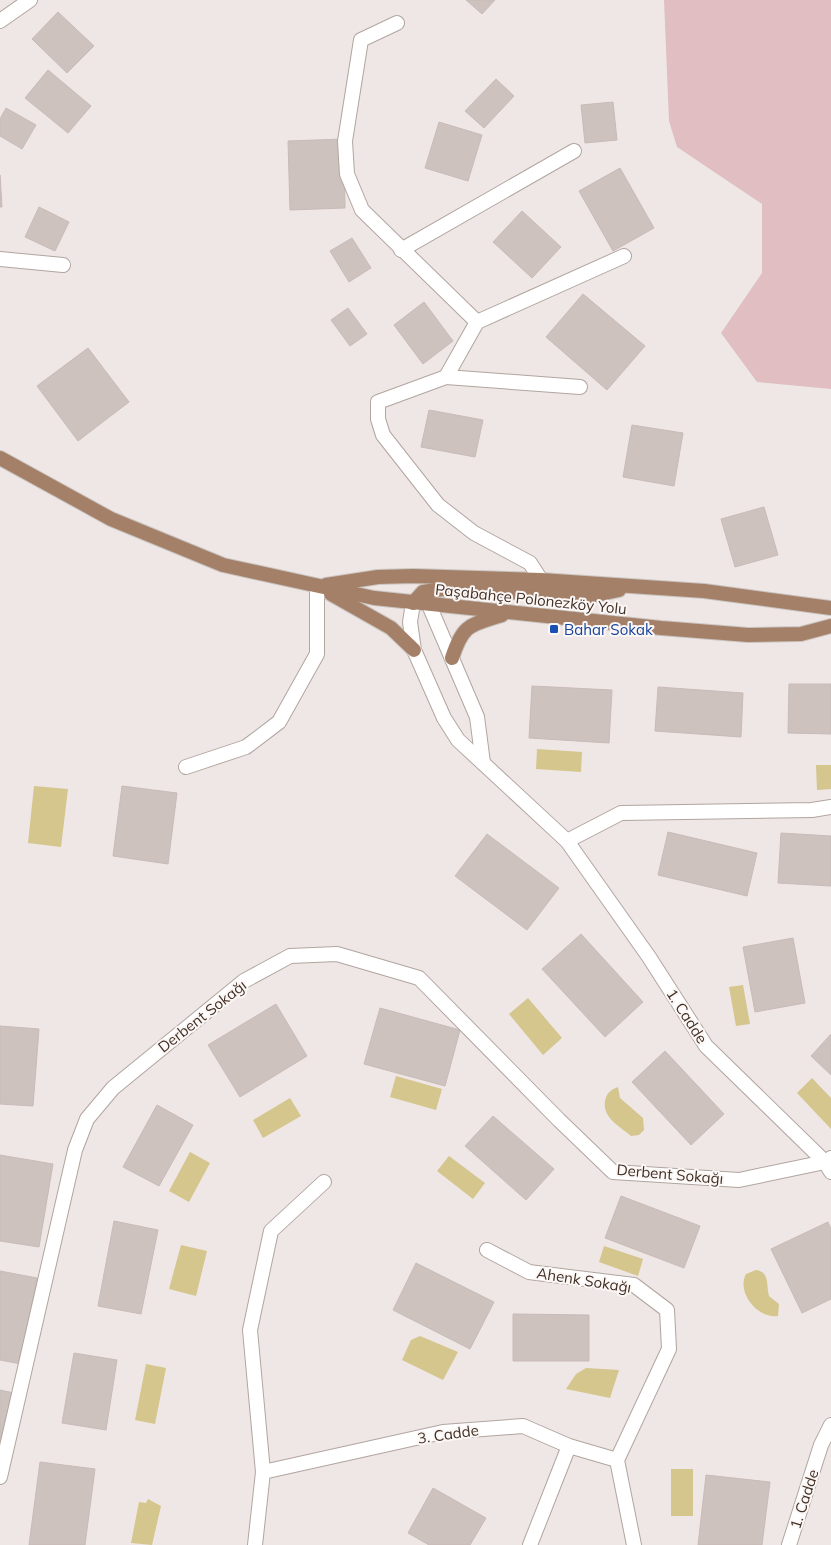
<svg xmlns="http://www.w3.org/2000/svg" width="831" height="1545" viewBox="0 0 831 1545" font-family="Mulish,sans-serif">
  <rect width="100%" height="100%" fill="#efe7e5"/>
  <!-- green -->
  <polygon fill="#e0bec1" points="664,0 831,0 831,389 757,382 721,333 762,273 762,204 677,147 669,121"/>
  <!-- water -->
  <g fill="#d4c68d">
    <polygon points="537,749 582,752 581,772 536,769"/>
    <polygon points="816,765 831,765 831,789 817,790"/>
    <polygon points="34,786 68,789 61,847 28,843"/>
    <polygon points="743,985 750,1024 736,1026 729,987"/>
    <polygon points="528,998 562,1038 543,1055 509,1014"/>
    <polygon points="396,1076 442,1089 436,1110 390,1097"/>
    <polygon points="812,1078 831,1098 831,1129 797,1093"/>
    <path d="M618,1087L620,1098L643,1118L644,1130L639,1135L631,1136C621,1127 602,1118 605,1101C607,1093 610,1090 618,1087Z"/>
    <polygon points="290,1098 301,1116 263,1138 253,1120"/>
    <polygon points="190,1152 210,1163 189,1202 169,1191"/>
    <polygon points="449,1156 485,1183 473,1199 437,1171"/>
    <polygon points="181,1245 207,1251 196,1296 169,1289"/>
    <polygon points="604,1246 643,1259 638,1276 599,1262"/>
    <path d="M756,1270C770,1272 766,1285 769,1296L779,1304L778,1316C758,1319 736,1293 746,1274Z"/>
    <polygon points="420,1336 458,1352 443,1380 402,1360 411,1340"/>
    <polygon points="146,1364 166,1368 155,1424 135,1420"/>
    <polygon points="586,1368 619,1370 610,1398 566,1389 576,1374"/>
    <rect x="671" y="1469" width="22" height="47"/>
    <polygon points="148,1499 161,1506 152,1545 131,1543 139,1502 146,1503"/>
  </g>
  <!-- building -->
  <g fill="#cdc2bd" stroke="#c9bbb7">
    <polygon points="466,0 495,0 482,14"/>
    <polygon points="58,12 94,46 67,73 32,39"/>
    <polygon points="48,70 91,106 68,133 25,98"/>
    <polygon points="496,79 514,96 484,128 465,111"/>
    <polygon points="613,102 617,140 585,143 581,105"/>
    <polygon points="6,108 36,125 22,149 0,136 0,119"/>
    <polygon points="439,122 482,135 468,181 425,168"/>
    <polygon points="344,139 345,208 290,210 288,141"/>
    <polygon points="620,168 654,228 613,251 579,191"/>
    <polygon points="0,175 2,207 0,207"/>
    <polygon points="39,207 69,222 55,251 25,237"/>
    <polygon points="522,211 561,247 532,278 493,242"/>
    <polygon points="352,238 371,268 349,282 330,251"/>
    <polygon points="583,294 645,346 607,390 546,337"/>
    <polygon points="424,302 453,341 423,364 394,325"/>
    <polygon points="348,308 367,334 350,346 331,320"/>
    <polygon points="88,348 129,402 78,441 37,386"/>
    <polygon points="429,410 483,420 475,457 421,447"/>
    <polygon points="632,425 683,433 674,486 623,477"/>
    <polygon points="764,507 778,555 735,567 721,519"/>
    <polygon points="789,684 831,684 831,734 788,733"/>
    <polygon points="532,686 612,690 609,743 529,738"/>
    <polygon points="658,687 743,693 741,737 655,731"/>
    <polygon points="122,786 177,793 168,864 113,856"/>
    <polygon points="668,832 757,853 747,896 658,875"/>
    <polygon points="781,833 831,836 831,886 778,883"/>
    <polygon points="487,834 559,888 527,930 455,876"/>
    <polygon points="581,934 643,1002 605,1037 542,969"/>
    <polygon points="793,938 805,1003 755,1012 743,947"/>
    <polygon points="276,1004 307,1056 240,1097 208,1045"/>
    <polygon points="380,1008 460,1030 445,1086 364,1064"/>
    <polygon points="0,1026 39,1029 33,1106 0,1104"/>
    <polygon points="831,1034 831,1075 811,1056"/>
    <polygon points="665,1051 724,1114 691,1145 632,1082"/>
    <polygon points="157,1105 193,1125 159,1186 123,1167"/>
    <polygon points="493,1116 554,1169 526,1200 465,1146"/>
    <polygon points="0,1155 53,1164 39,1247 0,1241"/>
    <polygon points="621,1196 700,1226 684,1268 605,1238"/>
    <polygon points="114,1221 158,1230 141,1314 98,1306"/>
    <polygon points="828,1222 831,1229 831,1299 802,1313 771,1249"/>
    <polygon points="416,1263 494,1302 470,1349 393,1310"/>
    <polygon points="0,1271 37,1278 21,1364 0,1360"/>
    <polygon points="513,1314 589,1315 589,1361 513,1361"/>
    <polygon points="74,1353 117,1360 106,1430 62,1423"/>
    <polygon points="0,1390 14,1393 0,1465"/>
    <polygon points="40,1462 95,1469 85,1545 29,1545"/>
    <polygon points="706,1475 770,1482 762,1545 698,1545"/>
    <polygon points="433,1488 486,1518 470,1545 429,1545 408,1533"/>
  </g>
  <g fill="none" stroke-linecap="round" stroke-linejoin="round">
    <!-- minor casing -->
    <g stroke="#b1a59f" stroke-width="16">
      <g id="minor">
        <polyline points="0,21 30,0"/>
        <polyline points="397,23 361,40 345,141 347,174 362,210 477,322 446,377 378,402 378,419 383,435 438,505 474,533 530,563 541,580"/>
        <polyline points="401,250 574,151"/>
        <polyline points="0,259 63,265"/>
        <polyline points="477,322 624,256"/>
        <polyline points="446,377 580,387"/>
        <polyline points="413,603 410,622 414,650 444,718 458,740 567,841 649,957 706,1046 825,1162 831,1172"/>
        <polyline points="429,605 477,717 483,763"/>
        <polyline points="186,767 246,747 279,722 317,654 317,586"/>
        <polyline points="567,841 621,813 812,810 831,807"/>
        <polyline points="487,1250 529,1272 634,1285 667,1310 669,1349 617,1460"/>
        <polyline points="263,1472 250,1330 271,1231 324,1182"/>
        <polyline points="0,1477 75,1150 87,1119 113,1088 244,981 290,956 337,954 419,978 559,1120 613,1172 739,1180 825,1162 831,1158"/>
        <polyline points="255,1545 263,1472 443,1432 523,1426 569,1446 617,1460 634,1545"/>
        <polyline points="530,1545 569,1446"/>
        <polyline points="789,1545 821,1445 831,1425"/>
      </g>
    </g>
    <!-- primary casing -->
    <g stroke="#cac5c1" stroke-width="16">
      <g id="primary">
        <polyline points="0,458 111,519 223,565 374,598 661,628 748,635 801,634 831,626"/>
        <polyline points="326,585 378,577 413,576 541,580 704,591 831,608"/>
        <polyline points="331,594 391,628 414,650"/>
        <polyline points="413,603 423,592 442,589 591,596 619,590"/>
        <path d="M452,658C463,624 470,625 502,615"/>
      </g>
    </g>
    <!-- minor -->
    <use href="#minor" stroke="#fff" stroke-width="14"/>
    <!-- primary -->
    <use href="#primary" stroke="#a58069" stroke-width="14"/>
  </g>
  <!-- markers -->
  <rect fill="#1a4fb4" stroke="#fbf7f6" stroke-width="2" x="549" y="624" width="10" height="10" rx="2.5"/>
  <g text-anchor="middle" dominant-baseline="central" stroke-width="4" stroke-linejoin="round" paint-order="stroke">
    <!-- street labels -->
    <g font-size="15" fill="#422f23" stroke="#fbf7f6">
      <text transform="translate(531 599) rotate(6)">Paşabahçe Polonezköy Yolu</text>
      <text transform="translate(202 1016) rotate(-38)">Derbent Sokağı</text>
      <text transform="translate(687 1016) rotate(57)">1. Cadde</text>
      <text transform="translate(670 1174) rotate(5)">Derbent Sokağı</text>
      <text transform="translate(584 1280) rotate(9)">Ahenk Sokağı</text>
      <text transform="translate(448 1434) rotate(-8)">3. Cadde</text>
      <text transform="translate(804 1499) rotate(-72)">1. Cadde</text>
    </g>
    <!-- transit labels -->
    <g font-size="15" fill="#164399" stroke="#fbf7f6" text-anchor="start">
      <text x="564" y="629">Bahar Sokak</text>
    </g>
  </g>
</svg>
